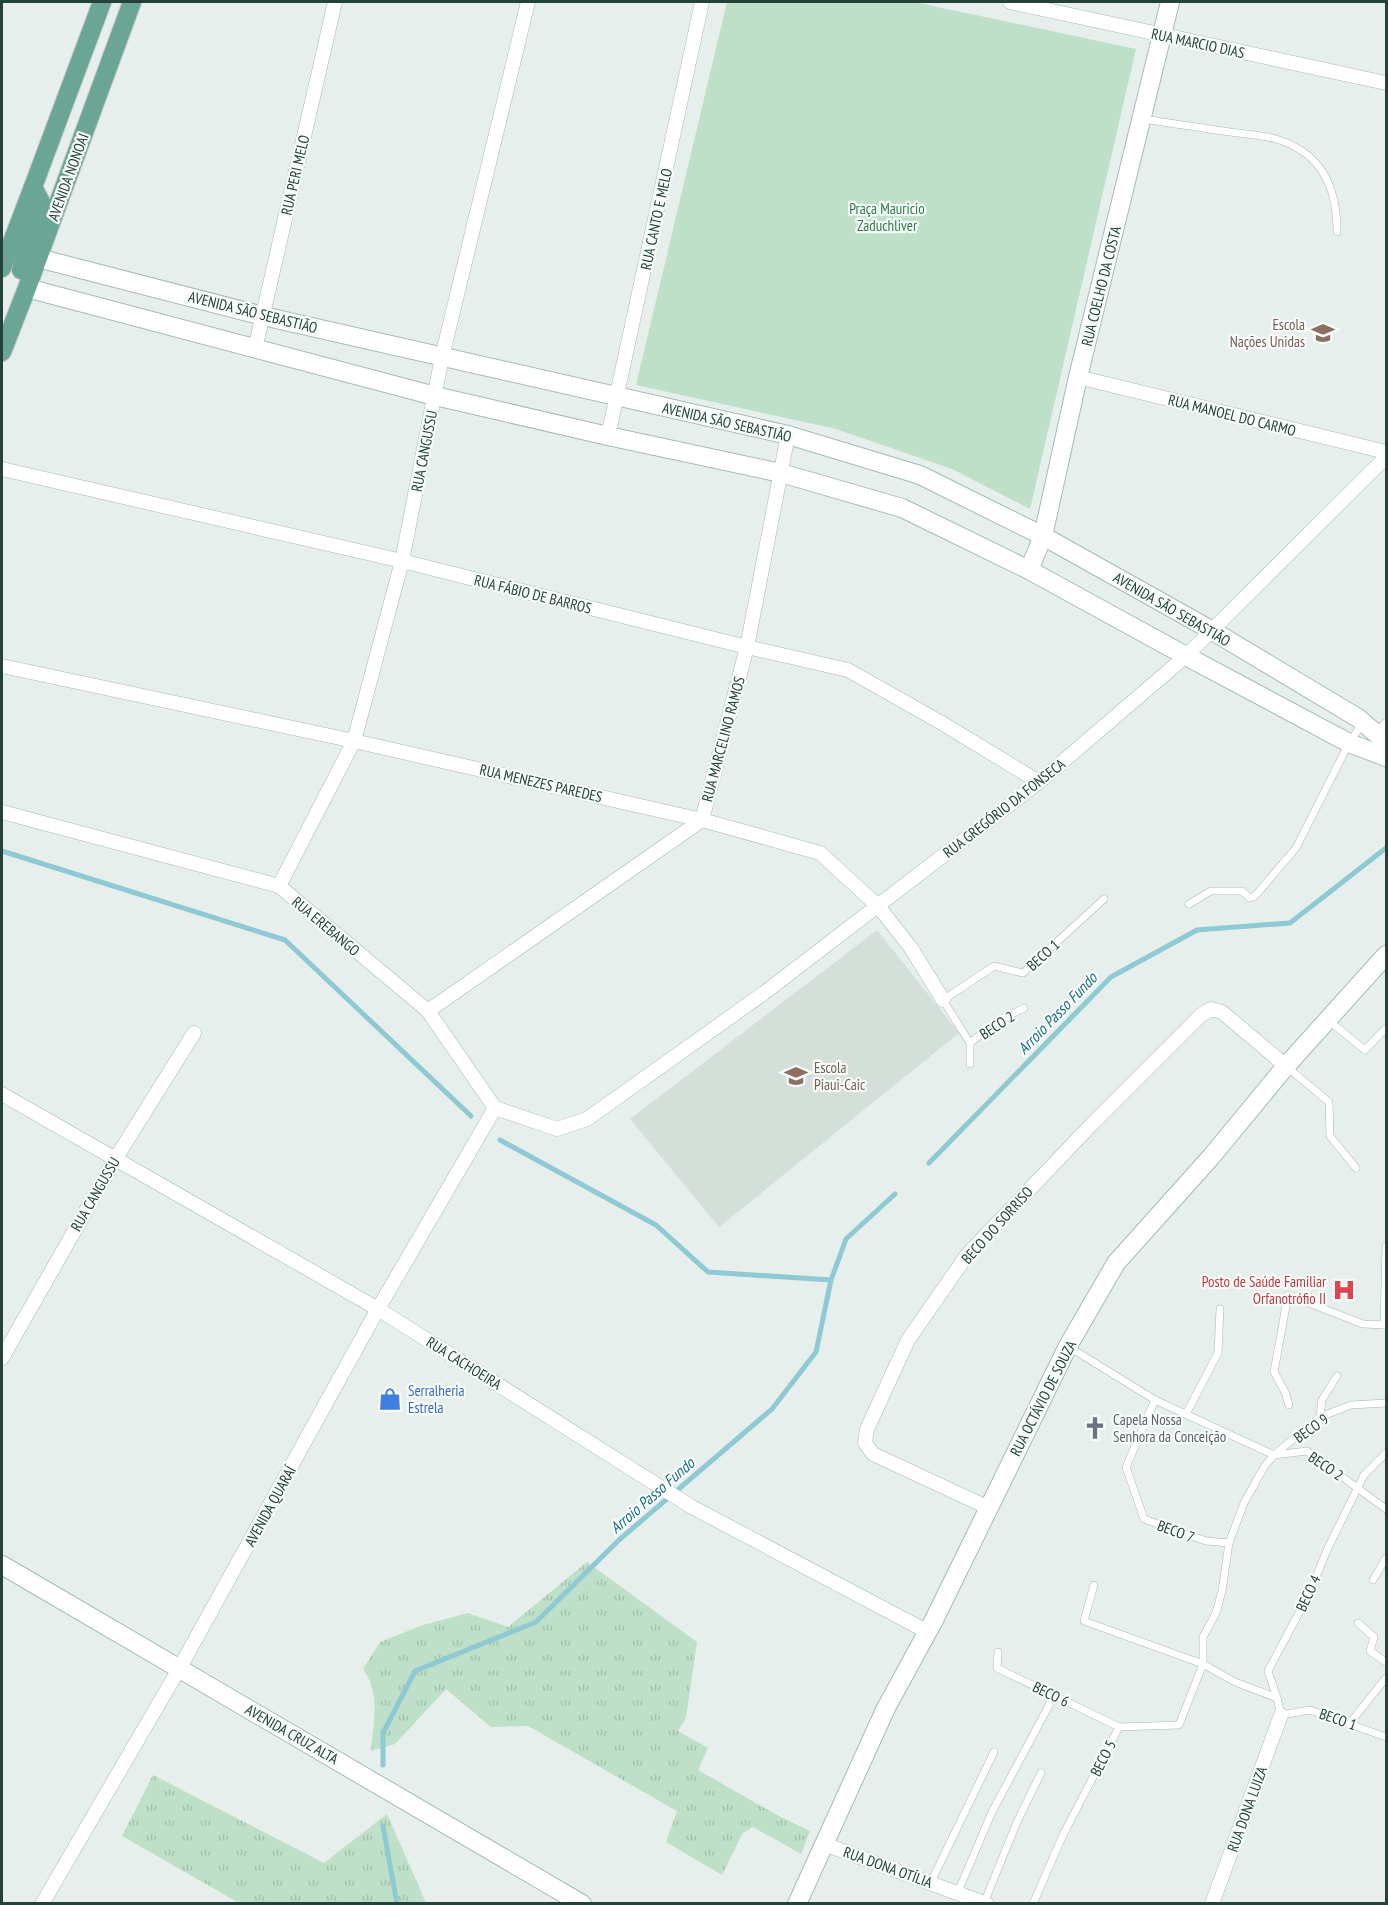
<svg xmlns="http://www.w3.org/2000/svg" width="1388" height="1905" viewBox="0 0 1388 1905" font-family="'PT Sans Narrow',sans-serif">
  <defs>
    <pattern id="grass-tufts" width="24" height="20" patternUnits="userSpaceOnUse" patternTransform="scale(1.5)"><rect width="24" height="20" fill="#bfe0c8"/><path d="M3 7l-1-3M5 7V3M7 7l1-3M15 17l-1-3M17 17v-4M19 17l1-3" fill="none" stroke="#a4c1ad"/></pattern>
  </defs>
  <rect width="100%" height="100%" fill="#e6efeb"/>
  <!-- built -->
  <polygon fill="#d4dfda" points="877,930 959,1033 719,1227 630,1119"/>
  <!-- grass -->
  <g fill="url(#grass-tufts)">
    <path d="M587,1562L697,1642L686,1718L678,1731L708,1748L698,1770L775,1814L810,1831L801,1854L753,1827L742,1834L722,1875L666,1842L677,1811L528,1726L491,1727L446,1689L395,1744L371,1751C373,1722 381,1693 363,1669L380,1642L423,1625L468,1613L508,1627Z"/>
    <polygon points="153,1775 324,1863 387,1814 426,1903 239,1903 122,1836"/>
  </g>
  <!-- park -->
  <polygon fill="#bfe0c8" points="727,2 914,2 1136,49 1030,509 952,469 836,429 636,385"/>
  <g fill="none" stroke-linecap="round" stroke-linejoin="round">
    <!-- stream -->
    <g stroke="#8ec9d4" stroke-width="5">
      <polyline points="2,851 285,940 471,1116"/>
      <polyline points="500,1140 656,1225 708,1272 831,1280"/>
      <polyline points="929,1163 1111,977 1197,930 1290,923 1386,848"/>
      <polyline points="383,1765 383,1733 415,1671 536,1622 619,1540 772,1409 816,1352 831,1280 846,1239 895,1194"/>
      <polyline points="383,1826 397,1904"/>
    </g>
    <!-- lane casing -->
    <g stroke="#a8b8b2" stroke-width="8">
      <g id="lane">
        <path d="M1142,119C1171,123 1201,128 1230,132C1245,134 1262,135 1276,139C1322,153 1337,187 1337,232"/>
        <polyline points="1376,733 1386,722"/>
        <polyline points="1189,904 1211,891 1242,891 1250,898 1255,896 1296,848 1349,743 1362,724"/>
        <polyline points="1328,1020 1365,1050 1385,1029 1386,1030"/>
        <polyline points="970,1043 998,1021 1024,1008"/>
        <polyline points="970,1064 970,1043 943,1000 994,966 1023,973 1104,899"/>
        <polyline points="1287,1067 1329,1102 1330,1136 1356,1168"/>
        <polyline points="1384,1325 1386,1246"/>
        <polyline points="1069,1347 1155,1400 1274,1455 1307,1451 1386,1509"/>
        <polyline points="1155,1400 1126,1467 1144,1519 1206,1541 1229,1543"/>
        <polyline points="1289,1405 1285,1392 1274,1372 1288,1295 1363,1324 1386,1325"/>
        <polyline points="1186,1414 1218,1353 1220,1309"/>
        <polyline points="1320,1417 1322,1400 1337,1376"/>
        <polyline points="1373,1580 1386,1558"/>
        <polyline points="1094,1585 1084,1621 1203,1664 1235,1682 1277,1698 1281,1715 1310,1710 1386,1737"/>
        <polyline points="1358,1623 1374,1637 1370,1651 1386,1662"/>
        <polyline points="998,1652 997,1668 1119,1727"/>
        <polyline points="1277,1698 1268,1671 1310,1592 1327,1550 1364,1475 1386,1453"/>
        <polyline points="1350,1723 1386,1678"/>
        <polyline points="931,1882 994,1752"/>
        <polyline points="958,1892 992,1812 1054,1696"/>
        <polyline points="984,1903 1017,1822 1041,1773"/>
        <polyline points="1033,1904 1063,1835 1119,1727 1179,1725 1203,1664 1203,1637 1216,1613 1222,1591 1229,1543 1244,1503 1264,1467 1274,1455 1320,1417 1351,1405 1386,1403"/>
      </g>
    </g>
    <!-- street casing -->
    <g stroke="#a8b8b2" stroke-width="15">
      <g id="street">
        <polyline points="1010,2 1386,83"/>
        <polyline points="255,349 335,2"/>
        <polyline points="1078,377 1386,452"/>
        <polyline points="608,436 702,2"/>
        <polyline points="2,469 402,561 747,647 848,670 940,722 1039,782"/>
        <polyline points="2,666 354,741 702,820 820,853 878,906 911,948 943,1000"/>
        <polyline points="2,812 279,886 428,1011 495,1108 557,1129 587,1119 764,993 1039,782 1186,656 1386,457"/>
        <polyline points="279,886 354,741 402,561 442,357 528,2"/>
        <polyline points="428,1011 702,820 747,647 788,435"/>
        <polyline points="2,1094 378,1309 692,1507 928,1632"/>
        <polyline points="2,1358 116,1158 194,1033"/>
        <polyline points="989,1508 873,1454 865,1443 867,1429 908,1340 967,1255 1091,1125 1200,1016 1211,1009 1222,1012 1286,1066"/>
        <polyline points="824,1844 987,1904"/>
        <polyline points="42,1904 179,1669 378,1309 495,1108"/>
        <polyline points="1212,1904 1281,1715"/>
      </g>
    </g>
    <!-- secondary casing -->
    <g stroke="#a4bbb3" stroke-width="20">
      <g id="secondary">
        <polyline points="38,258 263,316 788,435 920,475 1043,536 1211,630 1358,718 1386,742"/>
        <polyline points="27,288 435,396 608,436 781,473 902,508 1029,570 1186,656 1349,743 1386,757"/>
        <polyline points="1029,570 1043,536 1078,377 1170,2"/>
        <polyline points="2,1565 582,1904"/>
        <polyline points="797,1904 886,1708 934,1620 1068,1346 1116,1263 1211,1157 1286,1066 1386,955"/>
      </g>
    </g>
    <!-- primary casing -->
    <g stroke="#c2cac8" stroke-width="20">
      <g id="primary">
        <polyline points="2,268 33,187 102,2"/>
        <polyline points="21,270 41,202 33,187"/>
        <polyline points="2,352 27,288 132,2"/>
      </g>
    </g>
    <!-- lane -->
    <use href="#lane" stroke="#fff" stroke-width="7"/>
    <!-- street -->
    <use href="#street" stroke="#fff" stroke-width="14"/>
    <!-- secondary -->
    <use href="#secondary" stroke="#fff" stroke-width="18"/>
    <!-- primary -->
    <use href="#primary" stroke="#6aa596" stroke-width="18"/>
  </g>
  <!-- icons -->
  <defs>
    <g id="school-bare" transform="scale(1.8)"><path d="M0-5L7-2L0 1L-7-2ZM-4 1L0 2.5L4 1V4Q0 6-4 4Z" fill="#8d6e63" stroke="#f7fbf9" stroke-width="2.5" paint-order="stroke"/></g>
    <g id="hospital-bare" transform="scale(1.8)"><path d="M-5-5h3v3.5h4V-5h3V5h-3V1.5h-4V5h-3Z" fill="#e0444e" stroke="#f7fbf9" stroke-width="2.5" paint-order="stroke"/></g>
    <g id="shop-bare" transform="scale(1.8)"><path d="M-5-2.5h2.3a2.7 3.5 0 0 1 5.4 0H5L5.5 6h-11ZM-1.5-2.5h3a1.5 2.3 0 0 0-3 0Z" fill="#3f7fe0" stroke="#f7fbf9" stroke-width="2.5" paint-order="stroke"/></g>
    <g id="church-bare" transform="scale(1.8)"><path d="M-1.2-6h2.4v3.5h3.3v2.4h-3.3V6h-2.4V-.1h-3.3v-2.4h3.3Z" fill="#6b7280" stroke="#f7fbf9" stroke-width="2.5" paint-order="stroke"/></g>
  </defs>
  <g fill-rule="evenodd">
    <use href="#school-bare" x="1323" y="333"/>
    <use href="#school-bare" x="796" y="1076"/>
    <use href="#hospital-bare" x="1344" y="1290"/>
    <use href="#shop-bare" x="390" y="1399"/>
    <use href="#church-bare" x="1095" y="1428"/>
  </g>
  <g text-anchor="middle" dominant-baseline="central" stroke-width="4.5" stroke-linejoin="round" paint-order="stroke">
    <!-- street labels -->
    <g font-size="15" fill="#24423a" stroke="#f7fbf9">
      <text transform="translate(1198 43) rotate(12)">RUA MARCIO DIAS</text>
      <text transform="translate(295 175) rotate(-77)">RUA PERI MELO</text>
      <text transform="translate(68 177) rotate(-70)">AVENIDA NONOAI</text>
      <text transform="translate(656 219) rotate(-78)">RUA CANTO E MELO</text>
      <text transform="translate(1101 286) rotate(-76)">RUA COELHO DA COSTA</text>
      <text transform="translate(253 312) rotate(14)">AVENIDA SÃO SEBASTIÃO</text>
      <text transform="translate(1232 415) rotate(14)">RUA MANOEL DO CARMO</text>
      <text transform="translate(727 422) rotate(13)">AVENIDA SÃO SEBASTIÃO</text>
      <text transform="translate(424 451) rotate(-79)">RUA CANGUSSU</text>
      <text transform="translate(533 594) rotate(14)">RUA FÁBIO DE BARROS</text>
      <text transform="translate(1172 609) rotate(30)">AVENIDA SÃO SEBASTIÃO</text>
      <text transform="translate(723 739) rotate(-75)">RUA MARCELINO RAMOS</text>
      <text transform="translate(541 783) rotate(13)">RUA MENEZES PAREDES</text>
      <text transform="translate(1004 808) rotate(-38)">RUA GREGÓRIO DA FONSECA</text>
      <text transform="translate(326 926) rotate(40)">RUA EREBANGO</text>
      <text transform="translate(1043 955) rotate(-42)">BECO 1</text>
      <text transform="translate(997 1025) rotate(-33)">BECO 2</text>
      <text transform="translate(95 1194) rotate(-60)">RUA CANGUSSU</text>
      <text transform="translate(997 1225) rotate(-48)">BECO DO SORRISO</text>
      <text transform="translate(464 1363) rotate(32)">RUA CACHOEIRA</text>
      <text transform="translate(1043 1398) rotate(-63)">RUA OCTÁVIO DE SOUZA</text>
      <text transform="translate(1311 1428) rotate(-35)">BECO 9</text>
      <text transform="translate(1326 1466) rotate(34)">BECO 2</text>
      <text transform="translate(270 1506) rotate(-61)">AVENIDA QUARAÍ</text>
      <text transform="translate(1176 1531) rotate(20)">BECO 7</text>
      <text transform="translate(1308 1593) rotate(-65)">BECO 4</text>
      <text transform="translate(1051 1694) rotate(26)">BECO 6</text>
      <text transform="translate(1338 1719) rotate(19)">BECO 1</text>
      <text transform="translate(292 1734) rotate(30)">AVENIDA CRUZ ALTA</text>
      <text transform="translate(1103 1758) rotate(-63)">BECO 5</text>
      <text transform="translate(1247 1809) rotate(-70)">RUA DONA LUIZA</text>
      <text transform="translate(888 1867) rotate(20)">RUA DONA OTÍLIA</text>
    </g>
    <!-- park labels -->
    <g font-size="15" fill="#2d7a4b" stroke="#f7fbf9">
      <text x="887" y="208">Praça Mauricio<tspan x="887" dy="17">Zaduchliver</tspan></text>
    </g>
    <!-- education labels -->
    <g font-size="15" fill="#785e54" stroke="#f7fbf9" text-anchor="end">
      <text x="1305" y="324">Escola<tspan x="1305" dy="17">Nações Unidas</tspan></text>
      <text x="814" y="1067" text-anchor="start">Escola<tspan x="814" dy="17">Piaui-Caic</tspan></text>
    </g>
    <!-- health labels -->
    <g font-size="15" fill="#be3a42" stroke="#f7fbf9" text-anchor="end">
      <text x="1326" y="1281">Posto de Saúde Familiar<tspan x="1326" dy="17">Orfanotrófio II</tspan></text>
    </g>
    <!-- shop labels -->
    <g font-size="15" fill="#366cbe" stroke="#f7fbf9" text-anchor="start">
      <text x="408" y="1390">Serralheria<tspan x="408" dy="17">Estrela</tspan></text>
    </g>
    <!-- worship labels -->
    <g font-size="15" fill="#5b616d" stroke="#f7fbf9" text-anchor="start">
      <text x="1113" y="1419">Capela Nossa<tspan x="1113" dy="17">Senhora da Conceição</tspan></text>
    </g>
    <!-- water labels -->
    <g font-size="16" font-style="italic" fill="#1c6f80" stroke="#f7fbf9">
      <text transform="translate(1057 1013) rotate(-46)">Arroio Passo Fundo</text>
      <text transform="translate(652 1495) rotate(-41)">Arroio Passo Fundo</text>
    </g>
  </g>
  <!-- border -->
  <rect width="1388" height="1905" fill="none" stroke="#24423a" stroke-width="6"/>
</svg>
